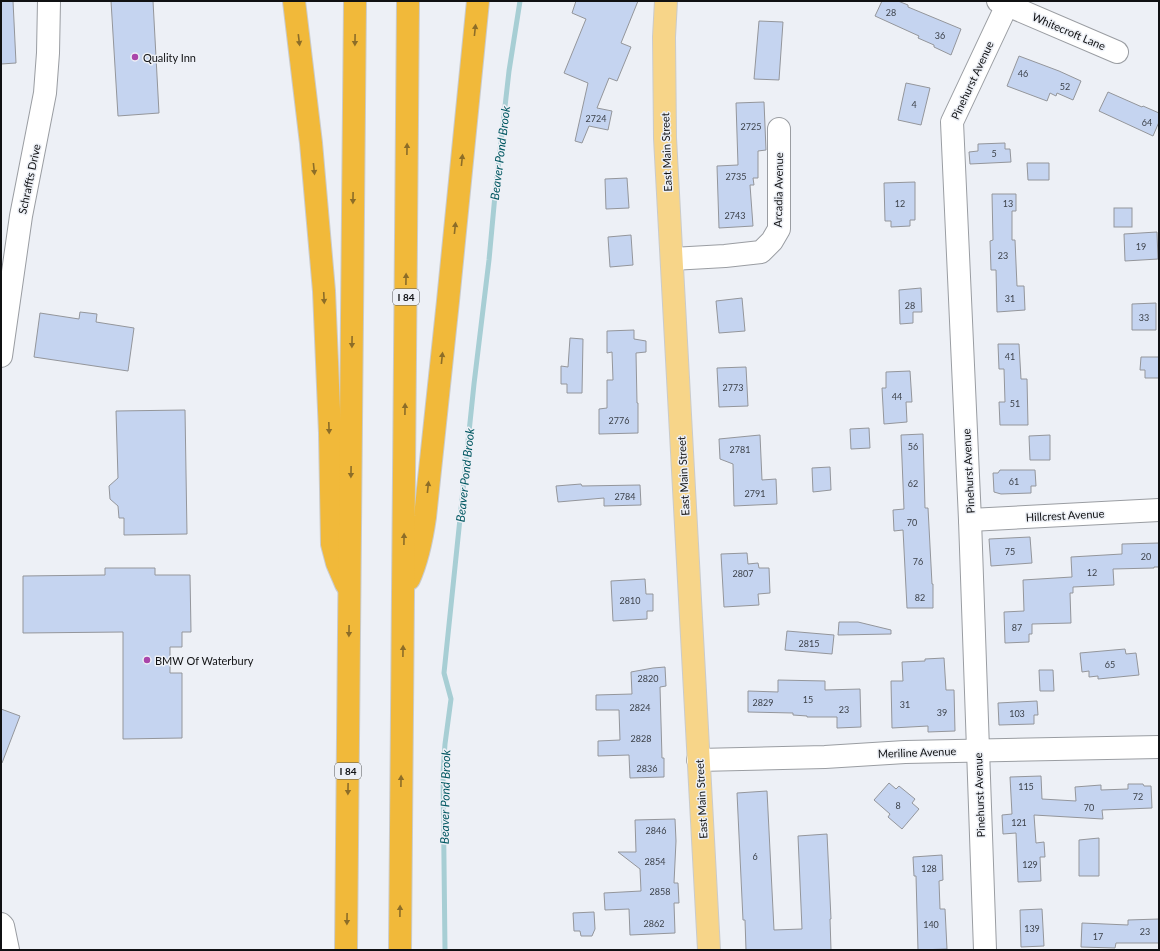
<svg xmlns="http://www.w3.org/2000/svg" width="1160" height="951" viewBox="0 0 1160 951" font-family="Lato,sans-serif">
  <rect width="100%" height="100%" fill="#edf0f6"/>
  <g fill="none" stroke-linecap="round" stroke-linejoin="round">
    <!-- stream -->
    <polyline stroke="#a7ced4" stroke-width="5" points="445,950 443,773 445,744 451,699 444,673 464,480 474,384 489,260 495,195 509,71 520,1"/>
  </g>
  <!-- building -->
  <g fill="#c5d4f0" stroke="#94969b">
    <polygon points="1,1 13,1 16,63 1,64"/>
    <polygon points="111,1 153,1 159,113 118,116"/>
    <polygon points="576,1 638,1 621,43 631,47 617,81 609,78 597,108 612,111 608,130 589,126 582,143 575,141 588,83 564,73 586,19 572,13"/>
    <polygon points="882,1 898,1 908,5 908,7 961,29 951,55 934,47 934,45 918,38 919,36 875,16"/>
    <polygon points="759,21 783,22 779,80 754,79"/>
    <polygon points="1019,56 1059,71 1081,81 1073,100 1057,93 1056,96 1050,93 1047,101 1007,86"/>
    <polygon points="906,83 930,88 921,125 898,120"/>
    <polygon points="1108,92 1142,107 1143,106 1159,113 1159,122 1153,136 1099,111"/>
    <polygon points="764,102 766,150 758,151 758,178 753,178 754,185 750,185 753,226 719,228 717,166 738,165 736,103"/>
    <polygon points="1005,143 1005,149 1010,149 1011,162 970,164 969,152 978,151 978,144"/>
    <polygon points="1027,163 1049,163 1049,180 1028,180"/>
    <polygon points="627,178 629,208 606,209 605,179"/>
    <polygon points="915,182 915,220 910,220 910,226 891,227 891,221 885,221 884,183"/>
    <polygon points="992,194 1016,194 1016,211 1012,211 1012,240 1015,240 1017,286 1024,286 1025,310 997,312 996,270 991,270 990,241 993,240"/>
    <rect x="1114" y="208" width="18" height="19"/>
    <polygon points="1157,232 1158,259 1125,261 1124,234"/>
    <polygon points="631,235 633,265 610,267 608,237"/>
    <polygon points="921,288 922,312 913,312 913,323 900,324 899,290"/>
    <polygon points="742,298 745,331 719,333 716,301"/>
    <polygon points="1156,303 1156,330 1132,330 1132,304"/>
    <polygon points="80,312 97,314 96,322 134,328 128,371 34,357 40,313 79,319"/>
    <polygon points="634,330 634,339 646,341 646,352 636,353 637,403 638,403 638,433 599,434 599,409 607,408 607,380 613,380 612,352 607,353 607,331"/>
    <polygon points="570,338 583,339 582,393 567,393 567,384 561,384 561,366 568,367"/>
    <polygon points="998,344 1019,344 1021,379 1027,379 1028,425 1000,425 999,402 1005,402 1004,369 999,369"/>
    <polygon points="1141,357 1159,357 1159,378 1145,378 1145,370 1140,370"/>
    <polygon points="746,367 748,406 719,407 717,368"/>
    <polygon points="910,371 912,402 906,402 907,422 884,424 882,388 886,388 886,372"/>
    <polygon points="185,410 187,534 124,535 124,518 119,518 118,506 110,499 109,486 118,478 116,411"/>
    <polygon points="869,428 870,448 851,449 850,429"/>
    <polygon points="923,434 925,508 928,508 932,584 933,584 933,608 907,608 903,530 894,531 893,510 904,509 901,435"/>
    <polygon points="760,435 762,480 776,479 777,504 734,506 733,464 720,459 719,439"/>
    <polygon points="1050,435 1050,460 1030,460 1029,436"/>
    <polygon points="830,467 831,490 813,492 812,468"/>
    <polygon points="1000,470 1035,470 1036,486 1031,486 1031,493 1001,494 994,492 993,473 998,473"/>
    <polygon points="581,484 582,486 640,485 641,505 604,506 604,498 558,502 556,486"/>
    <polygon points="1030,537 1032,563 991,566 989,539"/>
    <polygon points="1159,543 1159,567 1154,567 1154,568 1113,569 1114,585 1073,587 1073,593 1070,593 1071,623 1032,624 1032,634 1029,634 1029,642 1005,643 1004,612 1024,611 1023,580 1072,577 1071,557 1122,554 1122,544"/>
    <polygon points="747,553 748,564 758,563 759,568 769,568 770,593 758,594 759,605 724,607 721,554"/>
    <polygon points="105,568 155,568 155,575 190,575 191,632 182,632 182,647 170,647 170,673 182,673 182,738 123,739 123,632 23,633 23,576 105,575"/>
    <polygon points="645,579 646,594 653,594 653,611 647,611 647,619 613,621 611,581"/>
    <polygon points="839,622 858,622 891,630 891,634 838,635"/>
    <polygon points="787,631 834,635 832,654 785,650"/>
    <polygon points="1125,649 1126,654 1136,653 1139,675 1098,679 1098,676 1089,677 1089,671 1082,672 1080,653"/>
    <polygon points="944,658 946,690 954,690 955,731 928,732 928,726 892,728 891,681 903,681 902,662 925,661 925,659"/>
    <polygon points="665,667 666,686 660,687 662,758 664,758 664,777 630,778 629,755 598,756 598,741 620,740 619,710 596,710 596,695 632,694 631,672 653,668"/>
    <polygon points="1039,670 1053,670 1054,691 1040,691"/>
    <polygon points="778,680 825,681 825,690 860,689 861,727 837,728 837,717 807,717 807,716 793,715 793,713 748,712 748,691 778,692"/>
    <polygon points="1037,701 1038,715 1034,715 1034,724 999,725 998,703"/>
    <polygon points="1,709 20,716 2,763 1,763"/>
    <polygon points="1041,776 1042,799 1076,801 1075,787 1101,785 1101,790 1128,789 1128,784 1143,784 1144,786 1151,786 1152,808 1102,810 1103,819 1034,815 1036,843 1044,842 1045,857 1040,857 1041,881 1018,882 1016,833 1003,834 1002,815 1012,814 1010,777"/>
    <polygon points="889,783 896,789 899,786 915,799 912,803 919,809 902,829 888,817 890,814 874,800"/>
    <polygon points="767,791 774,930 802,929 798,836 827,834 831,919 830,919 831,950 746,950 745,920 743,920 737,793"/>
    <polygon points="675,819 676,841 674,883 678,883 679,903 674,903 675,933 630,935 629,909 605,910 604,893 641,891 640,869 618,852 636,852 635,820"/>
    <polygon points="1099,838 1099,876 1079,876 1079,840"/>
    <polygon points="942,855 943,880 939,881 940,909 945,909 947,949 918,950 916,876 914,876 913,857"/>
    <polygon points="1042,909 1044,946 1021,947 1020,910"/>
    <polygon points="594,912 595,929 592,936 581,936 580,931 574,931 573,913"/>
    <polygon points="1159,919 1159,943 1116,943 1115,948 1081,947 1082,923 1128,925 1128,920"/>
  </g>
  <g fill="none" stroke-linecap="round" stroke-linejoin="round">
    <!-- minor casing -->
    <g stroke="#9a9da2" stroke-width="24">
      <g id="minor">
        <polyline points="998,1 1117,52"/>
        <polyline points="672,259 725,256 761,252 772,241 779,229 779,129"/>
        <polyline points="1,356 21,216 45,93 48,53 49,1"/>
        <polyline points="970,520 1159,510"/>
        <polyline points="698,760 825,757 905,752 1159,747"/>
        <polyline points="1,924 3,926 8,950"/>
        <polyline points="985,950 970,520 952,122 1007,5"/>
      </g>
    </g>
    <!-- major casing -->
    <g stroke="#cacbcb" stroke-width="24">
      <polyline id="major" points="666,1 664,37 665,138 709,950"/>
    </g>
    <!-- highway casing -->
    <g stroke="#cacbcb" stroke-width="24">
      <g id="highway">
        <polyline points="294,1 311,143 324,291 330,433 332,544 337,563 346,584"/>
        <path d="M409,579C418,559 422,538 425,517L448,301L478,1"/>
        <polyline points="346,950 355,1"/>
        <polyline points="400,950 408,1"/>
      </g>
    </g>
    <!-- minor -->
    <use href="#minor" stroke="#fff" stroke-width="22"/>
    <!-- major -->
    <use href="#major" stroke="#f7d589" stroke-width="22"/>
    <!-- highway -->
    <use href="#highway" stroke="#f1b93a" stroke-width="22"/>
  </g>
  <!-- one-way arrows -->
  <defs><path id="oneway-solid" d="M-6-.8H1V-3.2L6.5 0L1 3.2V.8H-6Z"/></defs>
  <g fill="#8c6d28">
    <use href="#oneway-solid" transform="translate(475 30) rotate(-84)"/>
    <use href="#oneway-solid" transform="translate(299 40) rotate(83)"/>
    <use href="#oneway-solid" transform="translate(355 40) rotate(91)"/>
    <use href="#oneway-solid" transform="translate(407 149) rotate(-89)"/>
    <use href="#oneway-solid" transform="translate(462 160) rotate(-84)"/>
    <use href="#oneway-solid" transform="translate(314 169) rotate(84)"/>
    <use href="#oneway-solid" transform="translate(353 198) rotate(91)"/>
    <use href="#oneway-solid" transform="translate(455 228) rotate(-84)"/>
    <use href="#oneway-solid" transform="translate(406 279) rotate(-89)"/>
    <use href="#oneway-solid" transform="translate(324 298) rotate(87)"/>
    <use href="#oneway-solid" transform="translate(352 342) rotate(91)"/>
    <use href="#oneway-solid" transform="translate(442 358) rotate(-84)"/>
    <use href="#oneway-solid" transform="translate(405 409) rotate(-89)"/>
    <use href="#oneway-solid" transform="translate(329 428) rotate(88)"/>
    <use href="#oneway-solid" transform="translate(351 472) rotate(91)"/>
    <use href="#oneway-solid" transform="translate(428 487) rotate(-84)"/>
    <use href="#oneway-solid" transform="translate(404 539) rotate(-89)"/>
    <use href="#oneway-solid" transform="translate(349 631) rotate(91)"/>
    <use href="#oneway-solid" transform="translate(403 651) rotate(-89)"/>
    <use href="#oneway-solid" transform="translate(401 781) rotate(-89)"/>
    <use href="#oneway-solid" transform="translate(348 789) rotate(91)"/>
    <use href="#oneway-solid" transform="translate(400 911) rotate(-89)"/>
    <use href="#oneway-solid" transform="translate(347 919) rotate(91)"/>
  </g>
  <!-- markers -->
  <g fill="#aa45aa" stroke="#edf0f6" stroke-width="1.5">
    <circle cx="135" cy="57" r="4"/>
    <circle cx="147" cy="660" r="4"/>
  </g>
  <g text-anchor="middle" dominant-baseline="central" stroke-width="3" stroke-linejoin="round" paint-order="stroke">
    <!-- number labels -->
    <g font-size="9" fill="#3d424a">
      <text x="891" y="12">28</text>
      <text x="940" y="35">36</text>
      <text x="1023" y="73">46</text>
      <text x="1065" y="86">52</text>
      <text x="914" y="104">4</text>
      <text x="596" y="118">2724</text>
      <text x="1147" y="122">64</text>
      <text x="751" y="126">2725</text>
      <text x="994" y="153">5</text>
      <text x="736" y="176">2735</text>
      <text x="900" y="203">12</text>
      <text x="1008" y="203">13</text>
      <text x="735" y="215">2743</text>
      <text x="1141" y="246">19</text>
      <text x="1003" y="255">23</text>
      <text x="1010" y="298">31</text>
      <text x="910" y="305">28</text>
      <text x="1144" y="317">33</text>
      <text x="1010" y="356">41</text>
      <text x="733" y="387">2773</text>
      <text x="897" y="396">44</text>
      <text x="1015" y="403">51</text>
      <text x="619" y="420">2776</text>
      <text x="913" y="446">56</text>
      <text x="740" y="449">2781</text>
      <text x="1014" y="481">61</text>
      <text x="913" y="483">62</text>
      <text x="755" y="493">2791</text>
      <text x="625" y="496">2784</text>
      <text x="912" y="522">70</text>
      <text x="1010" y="551">75</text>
      <text x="1146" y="556">20</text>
      <text x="918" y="561">76</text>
      <text x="1092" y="572">12</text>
      <text x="743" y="573">2807</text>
      <text x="920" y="597">82</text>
      <text x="630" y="600">2810</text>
      <text x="1017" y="627">87</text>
      <text x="809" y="643">2815</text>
      <text x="1110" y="664">65</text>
      <text x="648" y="678">2820</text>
      <text x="808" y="699">15</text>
      <text x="763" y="702">2829</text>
      <text x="905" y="704">31</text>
      <text x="640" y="707">2824</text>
      <text x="844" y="709">23</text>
      <text x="942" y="712">39</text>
      <text x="1017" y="713">103</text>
      <text x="641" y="738">2828</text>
      <text x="647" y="768">2836</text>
      <text x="1026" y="786">115</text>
      <text x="1138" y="796">72</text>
      <text x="898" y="805">8</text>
      <text x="1089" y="807">70</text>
      <text x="1019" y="822">121</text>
      <text x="656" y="830">2846</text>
      <text x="755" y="856">6</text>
      <text x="655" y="861">2854</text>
      <text x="1030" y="864">129</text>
      <text x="929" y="868">128</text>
      <text x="660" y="891">2858</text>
      <text x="654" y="923">2862</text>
      <text x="931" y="924">140</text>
      <text x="1032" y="928">139</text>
      <text x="1145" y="931">23</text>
      <text x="1098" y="936">17</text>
    </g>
    <!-- shield labels -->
    <g fill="#edf0f6" stroke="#525457" stroke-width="1">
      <rect x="393" y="289" width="26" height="16" rx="3"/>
      <rect x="335" y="763" width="26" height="16" rx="3"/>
    </g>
    <g font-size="10" font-weight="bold" fill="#101113">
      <text x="406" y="297">I 84</text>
      <text x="348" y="771">I 84</text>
    </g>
    <!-- street labels -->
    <g font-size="11" fill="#101113" stroke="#edf0f6">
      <text transform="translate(1069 31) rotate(23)">Whitecroft Lane</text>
      <text transform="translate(972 80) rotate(-65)">Pinehurst Avenue</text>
      <text transform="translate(666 152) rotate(-92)">East Main Street</text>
      <text transform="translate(29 179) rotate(-78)">Schraffts Drive</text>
      <text transform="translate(778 190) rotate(-89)">Arcadia Avenue</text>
      <text transform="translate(968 471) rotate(-93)">Pinehurst Avenue</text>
      <text transform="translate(683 476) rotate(-93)">East Main Street</text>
      <text transform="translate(1065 515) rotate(-3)">Hillcrest Avenue</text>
      <text transform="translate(917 752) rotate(-2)">Meriline Avenue</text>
      <text transform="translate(979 795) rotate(-92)">Pinehurst Avenue</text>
      <text transform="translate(701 799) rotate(-93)">East Main Street</text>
    </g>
    <!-- poi labels -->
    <g font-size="11" fill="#101113" stroke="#edf0f6" text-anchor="start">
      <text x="143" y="57">Quality Inn</text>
      <text x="155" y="660">BMW Of Waterbury</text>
    </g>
    <!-- water labels -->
    <g font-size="12" font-style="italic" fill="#005761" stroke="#edf0f6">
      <text transform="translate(500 153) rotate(-83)">Beaver Pond Brook</text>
      <text transform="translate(465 475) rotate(-84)">Beaver Pond Brook</text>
      <text transform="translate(445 797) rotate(-89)">Beaver Pond Brook</text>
    </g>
  </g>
  <!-- border -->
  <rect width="1160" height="951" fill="none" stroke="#101113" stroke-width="4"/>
</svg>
